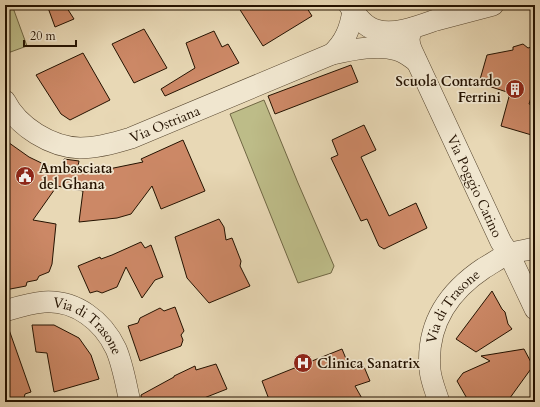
<svg xmlns="http://www.w3.org/2000/svg" width="540" height="407" viewBox="0 0 540 407" font-family="Cardo,serif">
  <rect width="100%" height="100%" fill="#e8d8b5"/>
  <filter id="stains"><feTurbulence type="fractalNoise" baseFrequency=".005" numOctaves="4"/><feColorMatrix values="0 0 0 0 .2 0 0 0 0 .09 0 0 0 0 .02 0 0 0 .5 -.17"/></filter>
  <radialGradient id="worn" r=".72"><stop offset=".6" stop-color="#630" stop-opacity="0"/><stop offset="1" stop-color="#630" stop-opacity=".3"/></radialGradient>
  <!-- green -->
  <g fill="#bdbc88" stroke="#706744">
    <polygon points="5,5 12,5 27,46 5,54"/>
    <polygon points="264,100 298,183 334,266 331,273 298,283 230,114"/>
  </g>
  <!-- building -->
  <g fill="#c86" stroke="#241200">
    <polygon points="47,5 65,5 74,19 55,27"/>
    <polygon points="237,5 305,5 312,16 263,46"/>
    <polygon points="144,29 167,68 134,83 112,44"/>
    <polygon points="214,31 222,47 228,44 239,63 165,96 161,89 195,68 186,43"/>
    <polygon points="523,44 528,48 535,46 535,85 529,104 535,106 535,136 501,126 510,93 479,83 487,55 513,50 513,47"/>
    <polygon points="83,53 110,100 70,120 61,114 36,75"/>
    <polygon points="351,65 358,82 275,114 268,96"/>
    <polygon points="364,125 376,150 361,157 389,216 416,203 427,228 384,249 379,246 367,219 361,221 331,158 338,155 332,140"/>
    <polygon points="5,140 29,157 62,173 64,159 79,161 77,171 99,171 143,162 141,159 183,140 205,191 161,209 152,186 131,214 117,218 79,222 83,191 57,186 33,220 56,224 52,264 49,272 39,276 37,280 27,282 26,286 5,290"/>
    <polygon points="219,219 224,227 226,240 232,238 241,261 240,266 250,286 209,303 187,278 175,237"/>
    <polygon points="141,242 145,248 151,245 163,277 155,280 142,298 126,267 117,287 102,293 97,291 90,293 78,266 100,257 101,259 112,255"/>
    <polygon points="492,291 502,309 505,312 508,324 512,329 476,352 456,339"/>
    <polygon points="175,307 184,331 181,335 183,340 181,346 140,361 128,326 138,323 140,318 160,308 164,311"/>
    <polygon points="7,324 31,392 25,394 24,398 10,402 5,402 5,325"/>
    <polygon points="32,325 54,325 79,338 91,355 99,379 54,392 47,353 36,352"/>
    <polygon points="342,349 349,366 362,362 370,381 355,386 364,402 270,402 262,381"/>
    <polygon points="524,349 533,366 507,402 469,402 457,381 463,373 490,361 481,356"/>
    <polygon points="216,364 227,389 199,400 198,402 142,402 141,395 174,377 174,376 195,366 196,370"/>
  </g>
  <g fill="none" stroke-linecap="round" stroke-linejoin="round">
    <!-- street casing -->
    <g stroke="#55442d" stroke-width="22">
      <g id="street">
        <path d="M349,5C355,14 364,27 376,30C394,36 419,26 436,20C455,15 474,10 493,5"/>
        <path id="s1" d="M413,28C408,36 408,42 412,51L501,242L509,254L535,309"/>
        <path d="M332,54C345,42 350,29 353,11"/>
        <path id="s2" d="M5,101C18,127 51,147 80,148C98,148 115,143 131,138L332,54C351,50 378,44 397,50C405,52 410,57 416,61"/>
        <path id="s3" d="M5,311C18,307 30,303 44,302C76,300 103,321 116,349C123,365 126,385 130,402"/>
        <path id="s4" d="M439,402C436,392 431,381 430,370C426,325 448,292 484,268C493,263 502,256 511,253C519,251 527,250 535,248"/>
      </g>
    </g>
    <!-- street -->
    <use href="#street" stroke="#f0e6cf" stroke-width="21"/>
  </g>
  <!-- icons -->
  <defs>
    <g id="building-disc" transform="scale(1)"><circle r="9.5" fill="#8f2418" stroke="#f0e6cf"/><path d="M-4-6H4V6H1V3H-1V6H-4ZM-2.5-4.3h1.7v1.8h-1.7ZM.8-4.3h1.7v1.8H.8ZM-2.5-1h1.7V.8h-1.7ZM.8-1h1.7V.8H.8Z" fill="#fff"/></g>
    <g id="civic-disc" transform="scale(1)"><circle r="9.5" fill="#8f2418" stroke="#f0e6cf"/><path d="M-.6-6.5H3V-4.5H.6V-3L4-1V1h2V6H-6V1h2V-1L-.6-3ZM-1.2 2.5V6h2.4V2.5Z" fill="#fff"/></g>
    <g id="hospital-disc" transform="scale(1)"><circle r="9.5" fill="#8f2418" stroke="#f0e6cf"/><path d="M-5-5h3v3.5h4V-5h3V5h-3V1.5h-4V5h-3Z" fill="#fff"/></g>
  </defs>
  <g fill-rule="evenodd">
    <use href="#building-disc" x="515" y="89"/>
    <use href="#civic-disc" x="25" y="176"/>
    <use href="#hospital-disc" x="303" y="363"/>
  </g>
  <g text-anchor="middle" dominant-baseline="central" stroke-width="3.5" stroke-linejoin="round" paint-order="stroke">
    <!-- poi labels -->
    <g font-size="14" font-weight="bold" fill="#241200" stroke="#f0e6cf" text-anchor="start">
      <text x="501" y="81" text-anchor="end">Scuola Contardo<tspan x="501" dy="16">Ferrini</tspan></text>
      <text x="39" y="168">Ambasciata<tspan x="39" dy="16">del Ghana</tspan></text>
      <text x="317" y="363">Clinica Sanatrix</text>
    </g>
    <!-- street labels -->
    <g font-size="14" fill="#241200" stroke="#f0e6cf">
      <text stroke="none"><textPath href="#s2" startOffset="181">Via Ostriana</textPath></text>
      <text stroke="none"><textPath href="#s1" startOffset="173">Via Poggio Catino</textPath></text>
      <text stroke="none"><textPath href="#s4" startOffset="104">Via di Trasone</textPath></text>
      <text stroke="none"><textPath href="#s3" startOffset="93">Via di Trasone</textPath></text>
    </g>
  </g>
  <!-- margin -->
  <rect width="540" height="407" fill="none" stroke="#e8d8b5" stroke-width="20"/>
  <rect x="6" y="6" width="528" height="395" fill="none" stroke="#241200" stroke-width="2"/>
  <rect x="10" y="10" width="520" height="387" fill="none" stroke="#241200"/>
  <!-- scale -->
  <path d="M24 40v6h52v-6" fill="none" stroke="#241200" stroke-width="2"/>
  <text x="30" y="40" font-size="12" fill="#241200" stroke="#f0e6cf" stroke-width="3" paint-order="stroke">20 m</text>
  <rect width="100%" height="100%" filter="url(#stains)"/>
  <rect width="100%" height="100%" fill="url(#worn)"/>
</svg>
